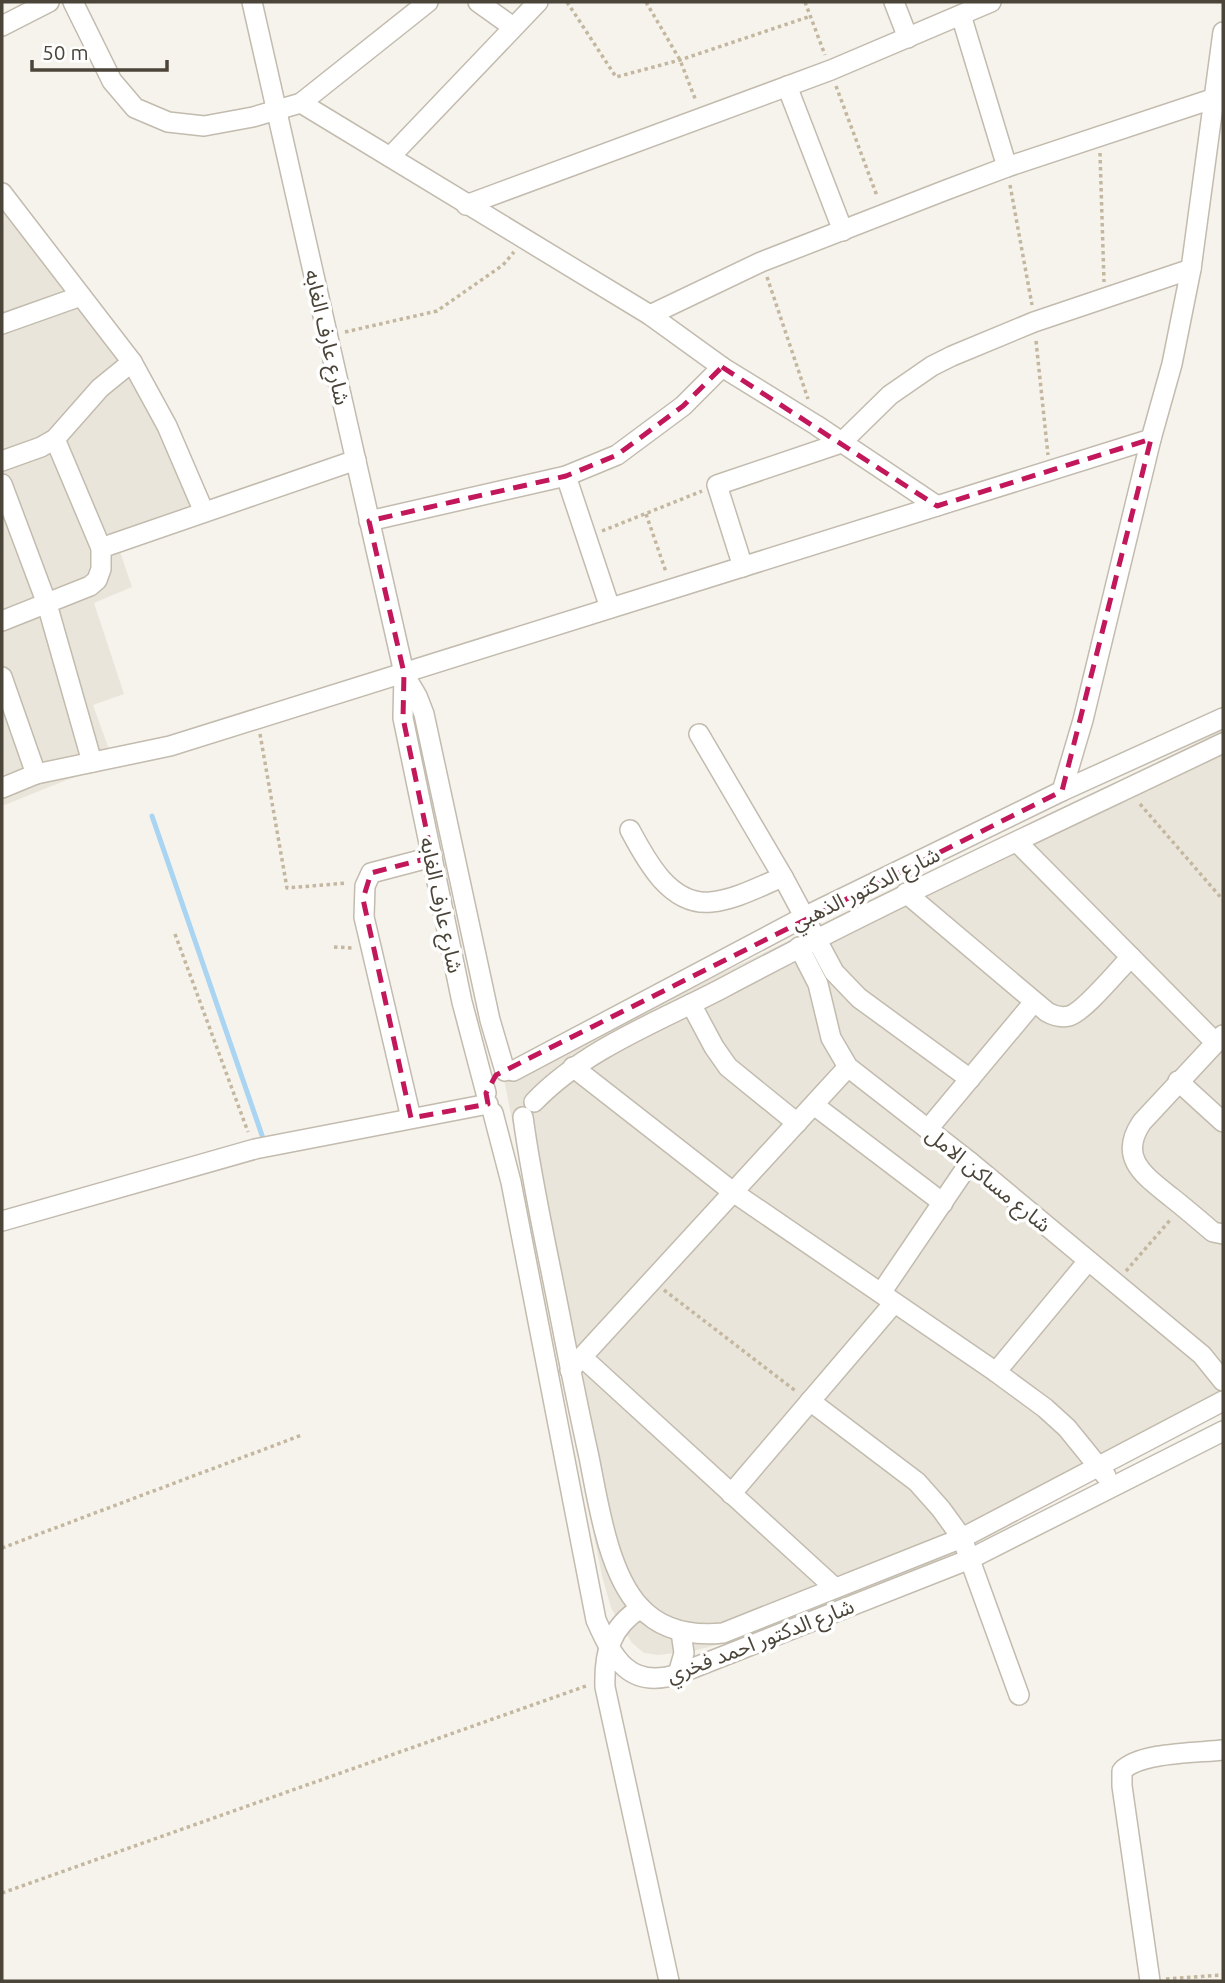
<svg xmlns="http://www.w3.org/2000/svg" width="1225" height="1983" viewBox="0 0 1225 1983" font-family="Ubuntu,'Noto Sans Arabic',sans-serif">
  <rect width="100%" height="100%" fill="#f6f3ec"/>
  <!-- residential -->
  <g fill="#eae5da">
    <polygon points="2,204 131,375 202,518 119,549 132,587 94,603 124,694 93,705 115,766 69,779 2,806"/>
    <polygon points="1223,730 1223,1410 988,1537 914,1571 728,1642 693,1651 658,1655 644,1653 632,1643 611,1608 602,1576 504,1079"/>
  </g>
  <g fill="none" stroke-linecap="round" stroke-linejoin="round">
    <!-- stream -->
    <polyline stroke="#a9d4f2" stroke-width="5" points="152,816 265,1144"/>
    <!-- minor casing -->
    <g stroke="#c2bbae" stroke-width="22">
      <g id="minor">
        <polyline points="73,2 112,81 135,108 168,122 204,126 253,117 301,103 428,2"/>
        <polyline points="252,2 404,673 403,718 462,1002 486,1093"/>
        <polyline points="478,2 513,27"/>
        <polyline points="894,2 908,38"/>
        <polyline points="961,15 1007,167"/>
        <polyline points="2,26 49,2"/>
        <polyline points="787,86 843,231"/>
        <polyline points="301,103 650,315 722,367 816,425 937,506"/>
        <polyline points="390,157 538,2"/>
        <polyline points="2,193 132,362 167,426 204,512"/>
        <polyline points="466,205 831,70 991,2"/>
        <polyline points="650,315 761,262 946,190 1007,167 1215,98"/>
        <polyline points="2,324 81,296"/>
        <polyline points="2,461 41,447 55,439 100,388 132,362"/>
        <polyline points="566,476 610,608"/>
        <polyline points="2,484 47,604 92,762"/>
        <polyline points="369,521 566,476 617,455 683,406 722,367"/>
        <polyline points="101,548 356,460"/>
        <polyline points="743,567 717,485 841,443 890,395 932,366 952,356 1034,322 1191,269"/>
        <polyline points="2,621 90,586 97,580 101,569 101,548 55,439"/>
        <polyline points="404,674 417,696 424,714 490,1020 505,1071"/>
        <polyline points="2,677 36,774"/>
        <polyline points="699,734 783,877 834,972 859,998 970,1079"/>
        <polyline points="2,788 36,774 170,746 1151,439"/>
        <polyline points="1062,791 1083,720 1151,439 1172,364 1191,269 1223,32"/>
        <path d="M630,830C646,860 670,906 711,902C735,900 760,886 783,877"/>
        <polyline points="1017,842 1215,1042"/>
        <path d="M906,893L1047,1012C1054,1016 1060,1018 1069,1016C1084,1012 1118,970 1131,957"/>
        <polyline points="799,947 818,984 831,1038 848,1067 970,1162 1202,1355 1223,1381"/>
        <polyline points="691,1004 714,1047 728,1067 797,1123"/>
        <path d="M1223,1035L1142,1122C1117,1158 1145,1176 1171,1197C1185,1208 1199,1220 1213,1232L1223,1234"/>
        <polyline points="573,1067 733,1192 996,1372 1045,1408 1067,1428 1106,1476"/>
        <polyline points="513,1071 804,917 1062,791 1223,718"/>
        <polyline points="1178,1081 1223,1122"/>
        <path d="M534,1102C584,1050 655,1023 719,990C884,902 1054,824 1223,743"/>
        <polyline points="814,1105 943,1203"/>
        <path d="M493,1113L511,1182L596,1620C613,1658 629,1690 678,1674L970,1559L1223,1431"/>
        <path d="M523,1117C532,1185 548,1253 561,1321C570,1367 579,1412 589,1457C598,1502 608,1573 640,1607C662,1631 693,1636 723,1633L962,1538L1223,1401"/>
        <polyline points="411,1118 364,917 365,886 371,873 432,857"/>
        <polyline points="928,1129 1034,1002"/>
        <polyline points="2,1221 255,1149 488,1104"/>
        <polyline points="881,1293 970,1162"/>
        <polyline points="582,1357 835,1588"/>
        <polyline points="570,1370 848,1067"/>
        <polyline points="996,1372 1088,1261"/>
        <polyline points="810,1401 917,1482 941,1509 962,1538 1019,1695"/>
        <polyline points="731,1494 894,1303"/>
        <path d="M641,1608C610,1627 604,1653 605,1687L669,1981"/>
        <polyline points="678,1674 684,1653 681,1632"/>
        <path d="M1150,1981L1122,1786V1771C1139,1752 1198,1753 1223,1750"/>
      </g>
    </g>
    <!-- path -->
    <g stroke="#c4b79f" stroke-width="3.5" stroke-dasharray="3.5 3.5" stroke-linecap="butt">
      <polyline points="567,2 616,77 680,60 811,16"/>
      <polyline points="646,2 680,60 696,101"/>
      <polyline points="805,2 825,55"/>
      <polyline points="836,86 877,196"/>
      <polyline points="1100,153 1104,282"/>
      <polyline points="1010,185 1032,305"/>
      <polyline points="767,277 808,399"/>
      <polyline points="345,332 437,311 503,265 514,252"/>
      <polyline points="1036,341 1048,455"/>
      <polyline points="646,514 666,572"/>
      <polyline points="602,531 702,491"/>
      <polyline points="260,734 287,888 347,883"/>
      <polyline points="1140,804 1223,900"/>
      <polyline points="175,934 248,1132"/>
      <polyline points="334,947 353,948"/>
      <polyline points="1126,1271 1171,1219"/>
      <polyline points="664,1290 797,1392"/>
      <polyline points="2,1548 302,1435"/>
      <polyline points="2,1893 586,1686"/>
      <polyline points="1166,1979 1223,1975"/>
    </g>
    <!-- minor -->
    <use href="#minor" stroke="#fff" stroke-width="19"/>
  </g>
  <!-- marked area -->
  <path fill="none" stroke="#c2185b" stroke-width="5" stroke-dasharray="14 9" stroke-linejoin="round" d="M722,367L937,506L1151,439L1062,791L496,1075L486,1093L488,1104L411,1118L363,899L371,873L432,857L403,718L404,673L369,521L566,476L617,455L683,406Z"/>
  <g text-anchor="middle" dominant-baseline="central" stroke-width="7" stroke-linejoin="round" paint-order="stroke">
    <!-- street labels -->
    <g font-size="21" fill="#4b4439" stroke="#fff">
      <text transform="translate(328 337) rotate(77)">شارع عارف الغابه</text>
      <text transform="translate(865 888) rotate(-26)">شارع الدكتور الذهبي</text>
      <text transform="translate(442 905) rotate(78)">شارع عارف الغابه</text>
      <text transform="translate(989 1179) rotate(39)">شارع مساكن الامل</text>
      <text transform="translate(760 1640) rotate(-21)">شارع الدكتور احمد فخري</text>
    </g>
  </g>
  <!-- border -->
  <rect width="1225" height="1983" fill="none" stroke="#4b4439" stroke-width="7"/>
  <!-- scale -->
  <path d="M32 60v10h135v-10" fill="none" stroke="#4b4439" stroke-width="3.5"/>
  <text x="42" y="60" font-size="21" fill="#4b4439" stroke="#ffffff" stroke-width="5" paint-order="stroke">50 m</text>
</svg>
